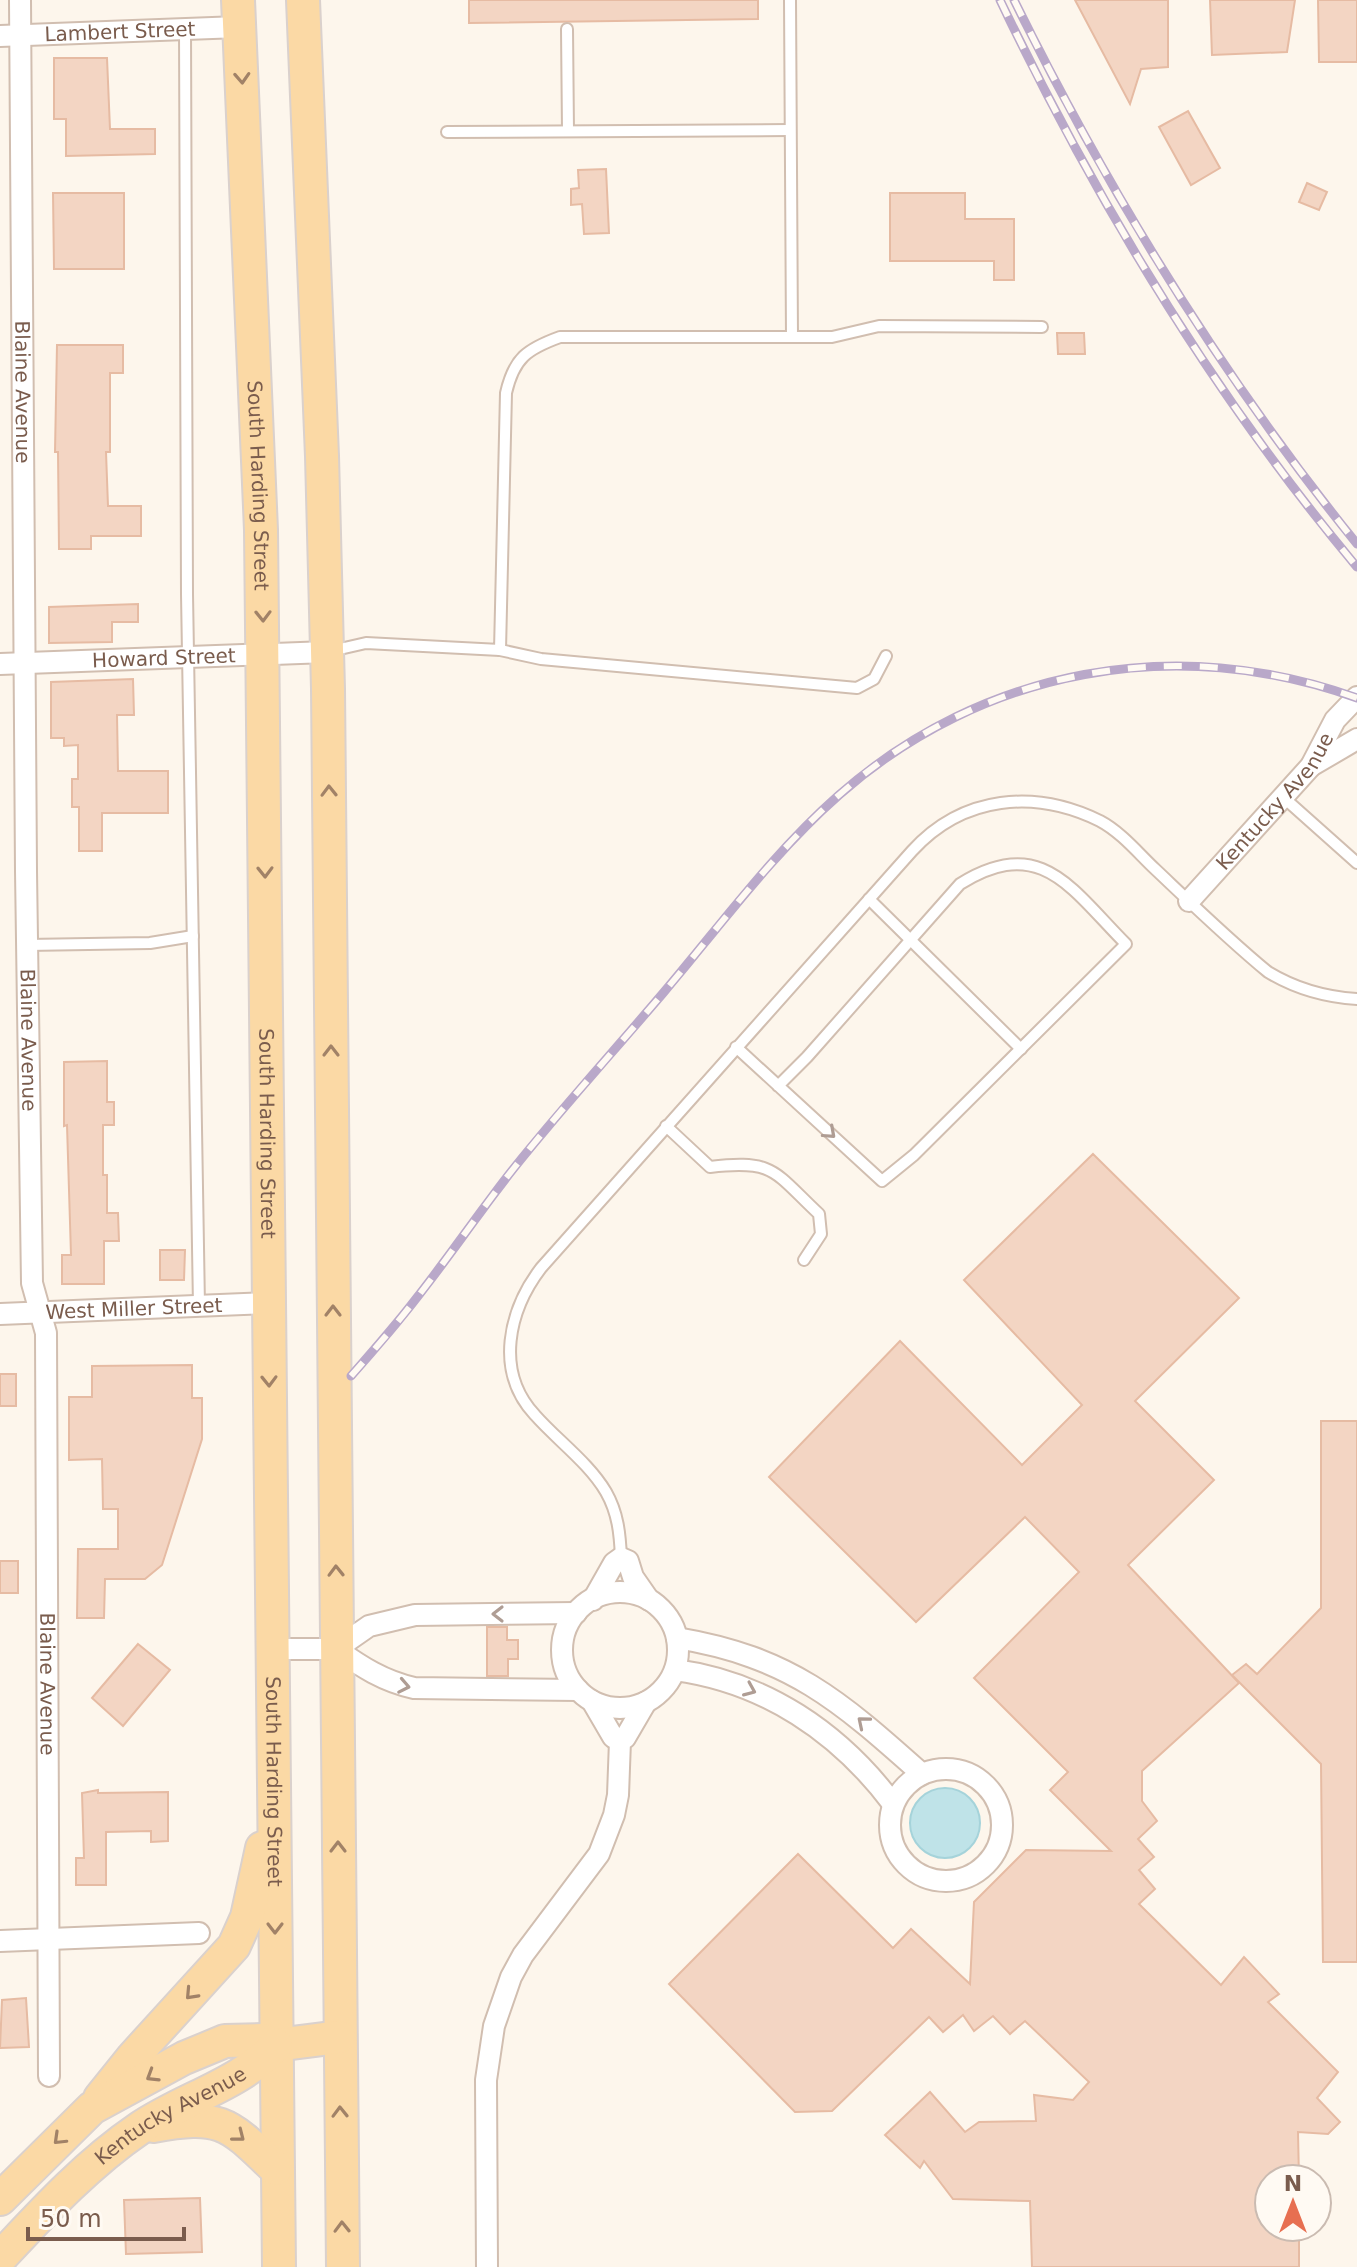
<svg xmlns="http://www.w3.org/2000/svg" width="1357" height="2267" viewBox="0 0 1357 2267" font-family="'DejaVu Sans',sans-serif">
  <rect width="100%" height="100%" fill="#fdf6ec"/>
  <!-- water -->
  <circle fill="#bfe3e8" stroke="#a5d3da" stroke-width="2" cx="945" cy="1823" r="35"/>
  <!-- building -->
  <g fill="#f3d5c3" stroke="#e6bba3" stroke-width="2">
    <polygon points="469,0 758,0 758,19 469,23"/>
    <polygon points="1075,0 1168,0 1168,67 1141,69 1130,104"/>
    <polygon points="1210,0 1295,0 1287,52 1212,55"/>
    <polygon points="1318,0 1357,0 1357,62 1319,62"/>
    <polygon points="54,58 107,58 110,129 155,129 155,154 66,156 66,119 54,119"/>
    <polygon points="1188,111 1220,168 1191,185 1159,127"/>
    <polygon points="606,169 609,233 584,234 582,204 571,205 571,189 579,188 578,170"/>
    <polygon points="1307,183 1327,192 1319,210 1299,202"/>
    <polygon points="53,193 124,193 124,269 54,269"/>
    <polygon points="890,193 965,193 965,219 1014,219 1014,280 994,280 994,261 890,261"/>
    <polygon points="1057,333 1084,333 1085,354 1058,354"/>
    <polygon points="57,345 123,345 123,373 110,373 110,452 106,452 108,506 141,506 141,536 91,536 91,549 59,549 58,452 55,452"/>
    <polygon points="138,604 138,622 112,622 112,642 49,643 49,607"/>
    <polygon points="133,679 134,715 117,715 118,771 168,771 168,813 102,813 102,851 79,851 79,807 72,807 72,779 78,779 78,745 64,746 64,738 51,738 51,682"/>
    <polygon points="107,1061 107,1102 114,1102 114,1125 103,1125 103,1175 107,1175 107,1213 118,1213 119,1241 104,1241 104,1284 62,1284 62,1255 71,1255 67,1125 64,1126 64,1062"/>
    <polygon points="1093,1154 1239,1298 1135,1401 1214,1480 1128,1565 1239,1683 1142,1771 1142,1801 1157,1821 1138,1839 1154,1857 1139,1870 1155,1889 1139,1904 1221,1985 1244,1957 1279,1994 1268,2002 1338,2072 1317,2098 1340,2122 1328,2134 1298,2132 1299,2179 1269,2179 1269,2227 1299,2227 1299,2267 1032,2267 1030,2201 953,2199 924,2161 920,2168 885,2135 930,2092 965,2132 979,2122 1036,2121 1034,2095 1073,2100 1089,2082 1025,2021 1010,2034 993,2016 974,2031 963,2015 943,2032 929,2017 832,2111 795,2112 669,1984 798,1854 893,1948 911,1929 970,1984 974,1902 1026,1850 1111,1851 1050,1790 1068,1772 974,1678 1079,1572 1025,1517 916,1622 769,1477 900,1341 1022,1465 1082,1405 964,1280"/>
    <polygon points="160,1250 185,1250 184,1280 160,1280"/>
    <polygon points="192,1365 192,1398 202,1398 202,1439 162,1565 145,1579 105,1579 104,1618 77,1618 78,1549 118,1549 118,1509 103,1509 102,1459 69,1460 69,1397 92,1397 92,1366"/>
    <rect x="0" y="1374" width="16" height="32"/>
    <polygon points="1321,1421 1357,1421 1357,1962 1323,1962 1321,1764 1232,1675 1246,1664 1257,1674 1321,1608"/>
    <rect x="0" y="1561" width="18" height="32"/>
    <polygon points="487,1627 507,1627 507,1640 518,1640 518,1659 508,1659 508,1676 487,1676"/>
    <polygon points="138,1644 170,1670 123,1726 92,1698"/>
    <polygon points="98,1790 98,1793 168,1792 168,1841 151,1842 151,1831 106,1832 106,1885 76,1885 76,1858 84,1858 82,1793"/>
    <polygon points="26,1998 29,2047 0,2048 2,2000"/>
    <polygon points="200,2198 202,2252 126,2254 124,2200"/>
  </g>
  <g fill="none" stroke-linecap="round" stroke-linejoin="round">
    <!-- service casing -->
    <g stroke="#d1beb0" stroke-width="14">
      <g id="service">
        <polyline points="790,0 792,337"/>
        <polyline points="185,29 187,594 199,1306"/>
        <polyline points="567,29 568,131"/>
        <polyline points="447,132 790,130"/>
        <polyline points="500,650 541,659 857,688 874,679 886,656"/>
        <path d="M331,651L366,643L500,650L506,393C514,358 527,349 560,337H832L879,326L1042,327"/>
        <polyline points="1283,797 1357,863"/>
        <polyline points="869,899 1021,1049"/>
        <polyline points="27,945 150,943 193,936"/>
        <path d="M736,1047L882,1181L914,1155L1126,944C1072,890 1041,833 960,884L807,1057L778,1086"/>
        <path d="M666,1126L710,1167C775,1159 774,1172 819,1214L821,1234L804,1260"/>
        <path d="M621,1558C620,1534 618,1513 606,1492C589,1463 557,1440 535,1415C494,1371 509,1310 541,1268L912,851C963,795 1035,789 1100,821C1121,832 1139,854 1155,869C1192,904 1229,940 1268,972C1296,989 1324,997 1357,999"/>
      </g>
    </g>
    <!-- minor casing -->
    <g stroke="#d1beb0" stroke-width="24">
      <g id="minor">
        <path id="s1" d="M20,0L26,871L32,1283L46,1333L49,2076"/>
        <path id="s2" d="M0,36L239,27"/>
        <path id="s3" d="M0,664L327,652"/>
        <polyline points="1311,766 1357,739"/>
        <path id="s4" d="M1189,901L1311,766L1335,720L1357,697"/>
        <path id="s5" d="M0,1314L268,1303"/>
        <circle cx="620" cy="1650" r="58"/>
        <polyline points="593,1600 614,1563 621,1558 628,1561 633,1577 649,1600"/>
        <path d="M677,1638C790,1657 839,1700 922,1774"/>
        <polyline points="272,1649 336,1649 369,1626 415,1615 576,1613"/>
        <path d="M336,1649C362,1667 383,1681 414,1688L578,1690"/>
        <path d="M675,1670C765,1682 839,1732 893,1804"/>
        <polyline points="592,1701 613,1737 620,1741"/>
        <circle cx="946" cy="1825" r="56"/>
        <polyline points="0,1941 199,1933"/>
        <polyline points="487,2267 486,2080 494,2026 511,1977 523,1955 599,1854 614,1815 618,1795 620,1741 625,1738 646,1702"/>
      </g>
    </g>
    <!-- primary casing -->
    <g stroke="#dad1cd" stroke-width="36">
      <g id="primary">
        <path id="s6" d="M238,0L261,530L279,2267"/>
        <polyline points="303,0 322,456 328,689 343,2267"/>
        <polyline points="100,2098 133,2057 234,1946 247,1917 262,1848"/>
        <path d="M153,2126C222,2113 229,2124 276,2169"/>
        <polyline points="0,2199 92,2108 184,2058 225,2041 262,2040 276,2045 339,2037"/>
        <path id="s7" d="M0,2258C43,2212 87,2164 140,2128C184,2098 240,2085 276,2045"/>
      </g>
    </g>
    <!-- service -->
    <use href="#service" stroke="#fff" stroke-width="10"/>
    <!-- minor -->
    <use href="#minor" stroke="#fff" stroke-width="20"/>
    <!-- primary -->
    <use href="#primary" stroke="#fbd9a5" stroke-width="32"/>
    <!-- rail casing -->
    <g stroke="#b9a8c9" stroke-width="9">
      <g id="rail">
        <path d="M1000,0C1096,201 1214,396 1357,567"/>
        <path d="M1014,0C1109,193 1222,377 1357,544"/>
        <path d="M351,1376C373,1351 395,1326 415,1300C449,1257 480,1211 514,1168C562,1108 614,1051 664,992C720,926 773,853 839,795C983,668 1177,633 1357,698"/>
      </g>
    </g>
    <!-- rail -->
    <use href="#rail" stroke="#fffaf3" stroke-width="6" stroke-dasharray="18" stroke-linecap="butt"/>
  </g>
  <!-- one-way arrows -->
  <defs><path id="oneway-chevron" d="M-2-3.5L2.5 0L-2 3.5" fill="none" stroke-width="1.6" stroke-linecap="round" stroke-linejoin="round" transform="scale(2)"/></defs>
  <g stroke="#a18267">
    <use href="#oneway-chevron" transform="translate(242 78) rotate(87)"/>
    <use href="#oneway-chevron" transform="translate(263 616) rotate(89)"/>
    <use href="#oneway-chevron" transform="translate(329 791) rotate(-91)"/>
    <use href="#oneway-chevron" transform="translate(265 872) rotate(89)"/>
    <use href="#oneway-chevron" transform="translate(331 1051) rotate(-90)"/>
    <use href="#oneway-chevron" transform="translate(333 1311) rotate(-90)"/>
    <use href="#oneway-chevron" transform="translate(269 1381) rotate(89)"/>
    <use href="#oneway-chevron" transform="translate(336 1571) rotate(-91)"/>
    <use href="#oneway-chevron" transform="translate(338 1847) rotate(-90)"/>
    <use href="#oneway-chevron" transform="translate(275 1928) rotate(90)"/>
    <use href="#oneway-chevron" transform="translate(191 1994) rotate(133)"/>
    <use href="#oneway-chevron" transform="translate(152 2076) rotate(148)"/>
    <use href="#oneway-chevron" transform="translate(340 2112) rotate(-91)"/>
    <use href="#oneway-chevron" transform="translate(239 2136) rotate(38)"/>
    <use href="#oneway-chevron" transform="translate(59 2139) rotate(136)"/>
    <use href="#oneway-chevron" transform="translate(342 2227) rotate(-91)"/>
  </g>
  <g stroke="#af9d94">
    <use href="#oneway-chevron" transform="translate(830 1133) rotate(42)"/>
    <use href="#oneway-chevron" transform="translate(498 1614) rotate(180)"/>
    <use href="#oneway-chevron" transform="translate(404 1686) rotate(11)"/>
    <use href="#oneway-chevron" transform="translate(750 1690) rotate(23)"/>
    <use href="#oneway-chevron" transform="translate(863 1722) rotate(-140)"/>
  </g>
  <g text-anchor="middle" dominant-baseline="central" stroke-width="6" stroke-linejoin="round" paint-order="stroke">
    <!-- street labels -->
    <g font-size="20" fill="#7a5c4d" stroke="#fffaf3">
      <text stroke="none"><textPath href="#s2" startOffset="120">Lambert Street</textPath></text>
      <text stroke="none"><textPath href="#s1" startOffset="392">Blaine Avenue</textPath></text>
      <text stroke="none"><textPath href="#s6" startOffset="486">South Harding Street</textPath></text>
      <text stroke="none"><textPath href="#s3" startOffset="164">Howard Street</textPath></text>
      <text stroke="none"><textPath href="#s4" startOffset="132">Kentucky Avenue</textPath></text>
      <text stroke="none"><textPath href="#s1" startOffset="1040">Blaine Avenue</textPath></text>
      <text stroke="none"><textPath href="#s6" startOffset="1134">South Harding Street</textPath></text>
      <text stroke="none"><textPath href="#s5" startOffset="134">West Miller Street</textPath></text>
      <text stroke="none"><textPath href="#s1" startOffset="1686">Blaine Avenue</textPath></text>
      <text stroke="none"><textPath href="#s6" startOffset="1782">South Harding Street</textPath></text>
      <text stroke="none"><textPath href="#s7" startOffset="224">Kentucky Avenue</textPath></text>
    </g>
  </g>
  <!-- north arrow -->
  <g transform="translate(1293 2203)"><circle r="38" fill="#fffaf3" stroke="#cabbb1" stroke-width="2"/>
  <path d="M0-6L14 30L0 20L-14 30Z" fill="#e76f51"/>
  <text y="-12" font-size="22" font-weight="bold" text-anchor="middle" fill="#7a5c4d">N</text>
  </g>
  <!-- scale -->
  <path d="M28 2227v12h156v-12" fill="none" stroke="#7a5c4d" stroke-width="4"/>
  <text x="40" y="2227" font-size="24" fill="#7a5c4d" stroke="#fffaf3" stroke-width="6" paint-order="stroke">50 m</text>
</svg>
